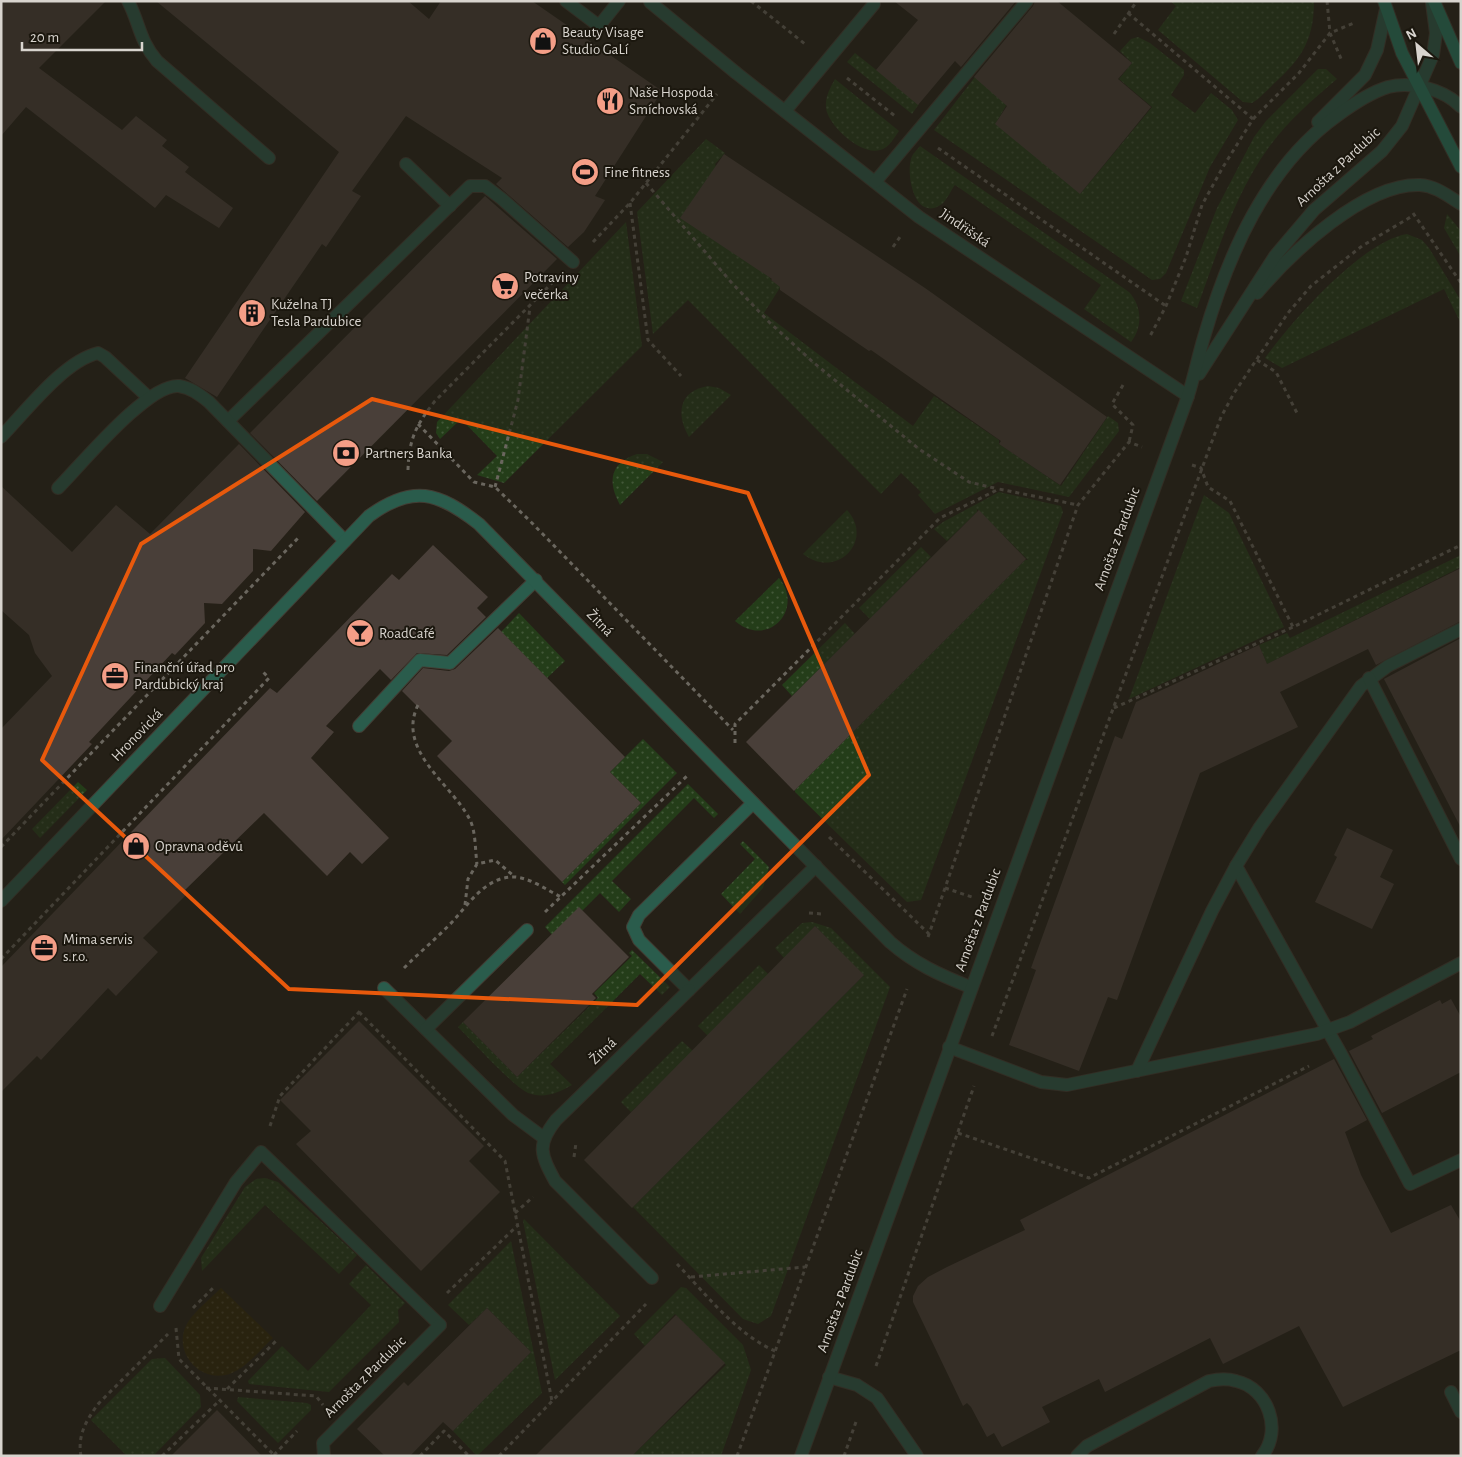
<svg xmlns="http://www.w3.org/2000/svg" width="1462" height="1457" viewBox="0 0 1462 1457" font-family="'Alegreya Sans',sans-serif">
  <defs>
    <pattern id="green-dots" width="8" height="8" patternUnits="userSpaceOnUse" patternTransform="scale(1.25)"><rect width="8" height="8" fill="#243d19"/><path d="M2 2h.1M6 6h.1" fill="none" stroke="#435839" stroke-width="1.8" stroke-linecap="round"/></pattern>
    <pattern id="sand-dots" width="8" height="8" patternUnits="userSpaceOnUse" patternTransform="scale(1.25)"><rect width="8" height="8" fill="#302706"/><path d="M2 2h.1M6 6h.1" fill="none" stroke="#4d4529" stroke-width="1.8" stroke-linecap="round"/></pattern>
  </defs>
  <rect width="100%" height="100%" fill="#252017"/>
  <!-- green -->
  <g fill="url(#green-dots)">
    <path d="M1170,1H1314C1314,52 1292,66 1258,99L1252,103L1243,102L1158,30L1176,6Z"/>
    <polygon points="1138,37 1150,43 1184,70 1184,75 1171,95 1195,113 1211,93 1232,110 1238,120 1210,167 1166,273 1160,279 1152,280 934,130 975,77 1007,104 996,123 1081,193 1152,107 1119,79 1132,63 1120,51 1131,39"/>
    <polygon points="855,53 919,104 912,114 847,62"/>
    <path d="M1318,69H1326L1337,79C1313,99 1288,121 1269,147C1235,193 1217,254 1197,308L1181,301L1217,208L1254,137L1266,121Z"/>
    <path d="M835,79L899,131C894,138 889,148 880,150C862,156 828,126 826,108C825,97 830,88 835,79Z"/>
    <polygon points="706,139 725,153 715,164 771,280 781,286 764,313 913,426 934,396 999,440 999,444 1061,486 1108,416 1118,423 1119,431 1069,497 998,482 935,514 918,495 921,492 901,473 881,494 688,300 653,334 637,212"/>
    <path d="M920,146L1129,292C1142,306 1143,327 1131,342L1084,309L1101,285L955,185C951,190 947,200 942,204C915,223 906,176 911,159C912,154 917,150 920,146Z"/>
    <polygon points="1447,214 1461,231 1461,257 1444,228"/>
    <polygon points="626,222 642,346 504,483 477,475 497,456 461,419 440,439 436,433 437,422"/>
    <path d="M1407,234L1422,240L1429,248L1461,301V324L1444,289L1282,368L1265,358C1292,321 1362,241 1407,234Z"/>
    <path d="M708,386L719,388L731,395L689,437C676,415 678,391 708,386Z"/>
    <path d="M637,454H647L663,462L620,505C607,481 610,463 637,454Z"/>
    <polygon points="999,492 1061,506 1063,512 921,900 907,902 795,792 795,790 1025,560 1028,560 977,509 977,512 947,541 934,529 943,522"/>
    <polygon points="1204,495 1229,513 1284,627 1129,699"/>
    <path d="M847,510C875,541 836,580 803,554Z"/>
    <polygon points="921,547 931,557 870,619 859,608"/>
    <polygon points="1461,555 1461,567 1267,664 1259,645 1287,633 1290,638"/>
    <path d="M779,578C805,610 767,649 735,621Z"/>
    <polygon points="519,613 565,661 547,678 501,632"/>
    <polygon points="845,623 855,634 792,696 782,685"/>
    <polygon points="643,739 677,773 565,885 562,882 641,803 610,772"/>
    <polygon points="78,782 87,790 40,838 32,829"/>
    <polygon points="688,784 718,814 714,818 694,798 612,881 631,899 619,912 600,893 555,938 545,927"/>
    <polygon points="743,841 769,867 763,888 740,914 721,894 755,859 740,844"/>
    <polygon points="812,922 831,928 890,987 771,1316 758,1324 743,1319 633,1207 863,976 865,977 815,926 785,959 775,948 802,923"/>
    <path d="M632,950L670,987L662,995L640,974L550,1064L572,1085C559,1093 543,1099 528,1093C514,1087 471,1040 458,1027L463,1022L517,1077L598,998L594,993L632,956L629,953Z"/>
    <polygon points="759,965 769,975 708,1036 698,1026"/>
    <polygon points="682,1041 693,1051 631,1112 621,1102"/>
    <polygon points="265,1178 278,1182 357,1255 339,1274 265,1205 202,1271 201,1258 245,1187 256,1179"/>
    <polygon points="524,1219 620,1316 555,1380 523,1221"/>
    <polygon points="511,1241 542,1393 477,1456 453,1431 531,1352 487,1308 469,1325 448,1305"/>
    <polygon points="366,1265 405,1303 398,1310 399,1322 329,1392 249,1384 248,1381 282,1346 308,1371 371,1305 349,1284"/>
    <polygon points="681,1287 686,1288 743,1345 751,1370 721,1456 632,1456 726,1365 675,1314 645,1346 634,1334"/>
    <polygon points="165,1358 200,1395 201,1407 153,1456 127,1456 91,1420 152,1359"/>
    <polygon points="238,1397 307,1403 311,1405 311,1410 278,1443 237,1401"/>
  </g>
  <!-- sand -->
  <path fill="url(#sand-dots)" d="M221,1288L273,1338C260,1350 248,1366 232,1373C201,1386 170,1351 188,1322C196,1310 210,1299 221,1288Z"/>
  <!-- building -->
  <g fill="#493f39">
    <polygon points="1,1 106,1 39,68 122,130 136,116 167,140 162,146 189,167 185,172 233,208 219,228 166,195 155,208 26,107 1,136"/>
    <polygon points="156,1 408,1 429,19 441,1 532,1 662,91 595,196 605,200 584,232 568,247 496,184 502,178 406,116 352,191 361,196 326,247 322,244 217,397 185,378 339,152"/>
    <polygon points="894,1 1016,1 961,67 955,61 918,105 876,70 918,20"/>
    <polygon points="1035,1 1057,1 1132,63 1118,79 1151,107 1080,194 995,124 1007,106 974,77 1033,6"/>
    <polygon points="724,154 925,288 1107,417 1060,485 999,444 1001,441 871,350 869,351 780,290 780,287 771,280 772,279 680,218"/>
    <polygon points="485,196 557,259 317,501 250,433"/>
    <polygon points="239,444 305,512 271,551 253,549 253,571 222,604 204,603 205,623 175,655 172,653 89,742 92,744 1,840 1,729 52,676 35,653 29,635 1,610 1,486 72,552 116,505 150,534"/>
    <polygon points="979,510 1026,559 794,791 746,742"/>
    <polygon points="433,545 488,597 477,608 486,617 447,655 417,653 391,680 380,669 326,726 334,732 311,758 389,838 362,864 350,852 327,876 264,813 185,890 188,893 143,938 158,952 116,996 108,988 41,1060 37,1056 1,1092 1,967 270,688 277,693 392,574 399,580"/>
    <polygon points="1461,568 1461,621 1376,665 1368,649 1280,692 1298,727 1200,773 1117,1000 1108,997 1079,1071 1009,1045 1036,970 1031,968 1115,736 1122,739 1136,702 1259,645 1267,664"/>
    <polygon points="498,628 625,757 610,772 641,803 562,882 437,756 452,741 402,691 423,668 449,671 455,669"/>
    <polygon points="1461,638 1461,828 1384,679"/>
    <polygon points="1347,828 1393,850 1380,877 1394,884 1372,929 1315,902 1337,857 1334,855"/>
    <polygon points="579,907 629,957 592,994 596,998 517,1077 463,1022"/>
    <polygon points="815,926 864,975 632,1208 584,1160"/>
    <polygon points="1451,999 1461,1017 1461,1072 1382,1113 1349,1051 1373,1039 1371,1036 1400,1021 1440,1000 1442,1004"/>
    <polygon points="359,1021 484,1146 469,1161 500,1192 421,1271 296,1144 311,1131 280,1100"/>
    <polygon points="1334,1059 1367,1120 1345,1132 1361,1175 1391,1233 1451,1205 1461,1222 1461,1350 1343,1407 1299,1326 1223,1364 1210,1338 1105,1392 1099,1379 1042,1407 1050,1422 1002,1447 994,1433 987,1437 971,1407 967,1403 963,1406 913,1302 913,1296 918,1286 928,1277 947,1267 1025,1230 1020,1220"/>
    <polygon points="487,1308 531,1352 453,1431 443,1422 410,1456 385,1456 357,1429 404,1382 408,1386"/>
    <polygon points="676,1315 725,1363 632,1456 535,1456"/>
    <polygon points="217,1410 262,1456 171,1456"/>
  </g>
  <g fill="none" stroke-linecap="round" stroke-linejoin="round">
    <!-- lane casing -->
    <g stroke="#423d34" stroke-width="14">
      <g id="lane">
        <path d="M128,1C140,24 139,40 157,61L269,158"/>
        <polyline points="650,2 735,72"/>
        <polyline points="785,111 874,4"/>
        <polyline points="406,164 450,206"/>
        <polyline points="228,421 470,186 485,186 502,199 573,262"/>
        <path d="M1,437C26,411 64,361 98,353L105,357L148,397"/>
        <path d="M58,488C81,465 148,383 179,386C191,388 199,394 209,402L345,541"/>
        <polyline points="1461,629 1388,666 1361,686 1260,827 1236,866 1341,1054 1410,1184 1461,1160"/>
        <polyline points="1369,678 1461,859"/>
        <polyline points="359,726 420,660 450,663 536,580"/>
        <polyline points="949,1047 1041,1082 1067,1085 1317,1034 1350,1022 1461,963"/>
        <polyline points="1137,1071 1212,911 1236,866"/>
        <polyline points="160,1306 236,1182 261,1152 440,1325"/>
        <polyline points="829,1377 857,1385 877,1398 917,1456"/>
        <polyline points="1451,1392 1461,1412"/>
        <path d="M1077,1456L1087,1446L1209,1381C1218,1379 1226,1378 1236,1381C1268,1388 1283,1430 1262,1456"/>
      </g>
    </g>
    <!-- street casing -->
    <g stroke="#423d34" stroke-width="14">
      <g id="street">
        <polyline points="566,1 599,26 619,1"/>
        <polyline points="735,72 919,217 1188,396"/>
        <polyline points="1318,122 1365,75 1377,50 1386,9"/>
        <polyline points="875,182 1027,1"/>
        <path d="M1257,293C1291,253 1364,183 1420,185C1436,186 1448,196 1461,204"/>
        <polyline points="1199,374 1275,256 1314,210 1382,151 1402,126 1433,55 1436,33 1432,3"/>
        <polyline points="753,803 639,915 633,927 639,940 689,990 816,866"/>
        <path d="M1,901L369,516C413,484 438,492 479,524L890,942C915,964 940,975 970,987"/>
        <polyline points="384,988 513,1115 544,1138"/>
        <polyline points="426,1029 527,930"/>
        <path d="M652,1278L555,1181C541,1155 536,1145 556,1120L689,990"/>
        <polyline points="324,1456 323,1443 329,1437 440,1325"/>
        <path d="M801,1456L1188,396C1194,377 1198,357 1204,337C1228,255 1266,166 1338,115C1353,104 1369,93 1388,87C1411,81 1444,89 1461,107"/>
      </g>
    </g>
    <!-- secondary casing -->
    <g stroke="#423d34" stroke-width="14">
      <g id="secondary">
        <polyline points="1384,1 1402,53 1461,167"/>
        <polyline points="1434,1 1461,63"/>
      </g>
    </g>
    <!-- path -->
    <g stroke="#6a665e" stroke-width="3" stroke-dasharray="4 4" stroke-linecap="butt">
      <polyline points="751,1 805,44"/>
      <polyline points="1327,1 1330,33 1342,61"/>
      <polyline points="1128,13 1253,119 1223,167 1202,205 1186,257 1166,306 1149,338"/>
      <polyline points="1114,34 1137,1"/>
      <polyline points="847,78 895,116"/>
      <polyline points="1253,119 1299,73 1330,33 1354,23"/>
      <polyline points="938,148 1166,306"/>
      <polyline points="646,183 731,282 769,322 814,363 919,449 969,482 998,489"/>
      <polyline points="630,203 648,340 681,376"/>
      <polyline points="1413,213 1461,283"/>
      <polyline points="593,242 630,203 717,94"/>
      <polyline points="893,247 900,237"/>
      <polyline points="1257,360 1276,372 1297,413"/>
      <polyline points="1123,385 1112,404 1133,425 1129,442"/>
      <polyline points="418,424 474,482 495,487 532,523 733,730"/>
      <polyline points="1192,465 1201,468 1208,487 1230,501 1293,627 1461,545"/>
      <path d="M408,470C409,439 416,425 435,401L553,282"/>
      <polyline points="495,487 518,400 530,307"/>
      <path d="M418,705C396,750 451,784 469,818C476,830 475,850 477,864"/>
      <polyline points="1114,708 1293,627"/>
      <polyline points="735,743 735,724 940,518 999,489 1078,505"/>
      <polyline points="829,837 929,934"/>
      <polyline points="1,847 300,536"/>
      <polyline points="945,888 975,898"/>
      <polyline points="465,905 468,879 477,864 495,860 515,877"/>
      <polyline points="545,912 687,776"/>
      <polyline points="809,913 822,914"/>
      <polyline points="928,937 1078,505 1129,442 1142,447"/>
      <polyline points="1,959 269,678 261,670"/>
      <path d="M404,968C420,952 438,937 454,920C470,902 487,876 515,877C530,878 547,890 561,897"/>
      <polyline points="359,1012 505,1161 552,1401"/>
      <polyline points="992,1036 1221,417 1234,393 1288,313 1311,286 1362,246 1414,215"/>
      <polyline points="270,1126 280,1096 360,1011"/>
      <polyline points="958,1133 1089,1178 1309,1066"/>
      <polyline points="574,1157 576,1143"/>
      <polyline points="515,1213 533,1197"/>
      <path d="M677,1264C706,1294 736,1334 775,1351"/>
      <polyline points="691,1277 805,1267"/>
      <polyline points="447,1293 517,1226"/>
      <polyline points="193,1308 214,1287"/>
      <polyline points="176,1328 179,1359 275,1456"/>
      <polyline points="876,1366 974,1086"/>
      <polyline points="206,1388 316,1396 323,1405"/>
      <polyline points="227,1389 276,1341"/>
      <polyline points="274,1455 297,1431"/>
      <path d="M81,1456C77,1435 87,1419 99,1403L168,1334"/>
      <polyline points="162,1456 219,1401"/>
      <polyline points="420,1456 444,1431 469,1456"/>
      <polyline points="499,1456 646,1304"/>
      <polyline points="737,1456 907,989"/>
      <polyline points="844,1456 857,1419"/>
    </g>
    <!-- lane -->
    <use href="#lane" stroke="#2a5c4c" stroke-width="12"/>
    <!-- street -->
    <use href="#street" stroke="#2a5c4c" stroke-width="12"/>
    <!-- secondary -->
    <use href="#secondary" stroke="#247d64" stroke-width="12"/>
  </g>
  <!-- marked area -->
  <path d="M0 0H1462V1457H0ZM372,399L748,493L869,775L637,1005L289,989L42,760L141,544Z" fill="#252017" fill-opacity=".55" fill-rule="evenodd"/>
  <path fill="none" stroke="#e8590c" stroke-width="4" stroke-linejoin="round" d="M372,399L748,493L869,775L637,1005L289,989L42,760L141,544Z"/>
  <!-- icons -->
  <defs>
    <g id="shop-disc" transform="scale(1.4375)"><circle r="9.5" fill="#f49e87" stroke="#1b170e"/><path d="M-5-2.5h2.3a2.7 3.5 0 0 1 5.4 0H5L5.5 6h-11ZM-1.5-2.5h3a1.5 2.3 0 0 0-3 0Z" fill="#111"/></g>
    <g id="restaurant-disc" transform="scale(1.4375)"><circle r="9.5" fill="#f49e87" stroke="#1b170e"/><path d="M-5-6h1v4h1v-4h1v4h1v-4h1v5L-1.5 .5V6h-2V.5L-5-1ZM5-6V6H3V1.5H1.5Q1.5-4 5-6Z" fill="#111"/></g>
    <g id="stadium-disc" transform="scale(1.4375)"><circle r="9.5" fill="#f49e87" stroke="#1b170e"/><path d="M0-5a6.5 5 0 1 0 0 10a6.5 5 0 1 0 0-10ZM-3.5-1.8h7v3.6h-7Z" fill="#111"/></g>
    <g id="supermarket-disc" transform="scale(1.4375)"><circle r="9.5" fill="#f49e87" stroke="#1b170e"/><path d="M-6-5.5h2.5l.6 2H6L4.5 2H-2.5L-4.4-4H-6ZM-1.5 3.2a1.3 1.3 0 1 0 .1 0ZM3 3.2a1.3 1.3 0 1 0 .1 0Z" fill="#111"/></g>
    <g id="building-disc" transform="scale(1.4375)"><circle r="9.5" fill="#f49e87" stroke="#1b170e"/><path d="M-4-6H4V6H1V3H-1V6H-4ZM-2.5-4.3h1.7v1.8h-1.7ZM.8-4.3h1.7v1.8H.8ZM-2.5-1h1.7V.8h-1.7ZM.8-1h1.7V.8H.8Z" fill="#111"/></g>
    <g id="bank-disc" transform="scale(1.4375)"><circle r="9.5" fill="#f49e87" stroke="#1b170e"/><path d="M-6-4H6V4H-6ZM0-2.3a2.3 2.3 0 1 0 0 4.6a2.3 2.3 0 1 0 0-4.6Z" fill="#111"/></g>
    <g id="bar-disc" transform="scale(1.4375)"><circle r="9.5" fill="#f49e87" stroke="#1b170e"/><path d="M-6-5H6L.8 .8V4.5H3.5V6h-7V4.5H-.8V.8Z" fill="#111"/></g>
    <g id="office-disc" transform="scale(1.4375)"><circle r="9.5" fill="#f49e87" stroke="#1b170e"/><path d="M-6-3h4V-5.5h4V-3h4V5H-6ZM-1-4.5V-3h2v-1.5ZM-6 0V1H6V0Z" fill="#111"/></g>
  </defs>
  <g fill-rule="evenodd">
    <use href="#shop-disc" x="543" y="41"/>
    <use href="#restaurant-disc" x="610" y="101"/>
    <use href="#stadium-disc" x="585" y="172"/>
    <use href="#supermarket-disc" x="505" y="286"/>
    <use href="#building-disc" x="252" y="313"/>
    <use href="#bank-disc" x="346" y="453"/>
    <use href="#bar-disc" x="360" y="633"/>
    <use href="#office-disc" x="115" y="676"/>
    <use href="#shop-disc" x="136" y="846"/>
    <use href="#office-disc" x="44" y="948"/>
  </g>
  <g text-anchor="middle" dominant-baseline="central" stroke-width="4" stroke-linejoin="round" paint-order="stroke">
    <!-- poi labels -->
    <g font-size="15" fill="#d8d4ce" stroke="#1b170e" text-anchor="start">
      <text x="562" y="32">Beauty Visage<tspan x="562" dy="17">Studio GaLí</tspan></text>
      <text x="629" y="92">Naše Hospoda<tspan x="629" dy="17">Smíchovská</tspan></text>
      <text x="604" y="172">Fine fitness</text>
      <text x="524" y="277">Potraviny<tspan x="524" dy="17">večerka</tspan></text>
      <text x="271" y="304">Kuželna TJ<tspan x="271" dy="17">Tesla Pardubice</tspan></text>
      <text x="365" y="453">Partners Banka</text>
      <text x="379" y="633">RoadCafé</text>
      <text x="134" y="667">Finanční úřad pro<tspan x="134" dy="17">Pardubický kraj</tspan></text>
      <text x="155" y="846">Opravna oděvů</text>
      <text x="63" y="939">Mima servis<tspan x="63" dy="17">s.r.o.</tspan></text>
    </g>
    <!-- street labels -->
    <g font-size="15" fill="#d8d4ce" stroke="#1b170e">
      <text transform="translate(1338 167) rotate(-43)">Arnošta z Pardubic</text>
      <text transform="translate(965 228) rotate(34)">Jindřišská</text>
      <text transform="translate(1117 539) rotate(-70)">Arnošta z Pardubic</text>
      <text transform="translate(600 623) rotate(46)">Žitná</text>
      <text transform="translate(137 735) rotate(-46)">Hronovická</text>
      <text transform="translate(978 920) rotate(-70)">Arnošta z Pardubic</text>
      <text transform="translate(603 1051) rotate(-44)">Žitná</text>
      <text transform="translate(840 1301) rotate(-70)">Arnošta z Pardubic</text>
      <text transform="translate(365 1377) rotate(-45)">Arnošta z Pardubic</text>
    </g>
  </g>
  <!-- border -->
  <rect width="1462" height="1457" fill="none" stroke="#d8d4ce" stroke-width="5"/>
  <!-- north arrow -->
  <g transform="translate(1417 45) rotate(332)" stroke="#1b170e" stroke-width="4" paint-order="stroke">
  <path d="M0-4L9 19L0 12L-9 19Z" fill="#d8d4ce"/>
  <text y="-8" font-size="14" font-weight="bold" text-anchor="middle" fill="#d8d4ce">N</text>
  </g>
  <!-- scale -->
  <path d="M22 42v8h120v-8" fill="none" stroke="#d8d4ce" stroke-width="2.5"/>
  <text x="30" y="42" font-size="15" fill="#d8d4ce" stroke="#1b170e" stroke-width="4" paint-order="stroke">20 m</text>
</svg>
